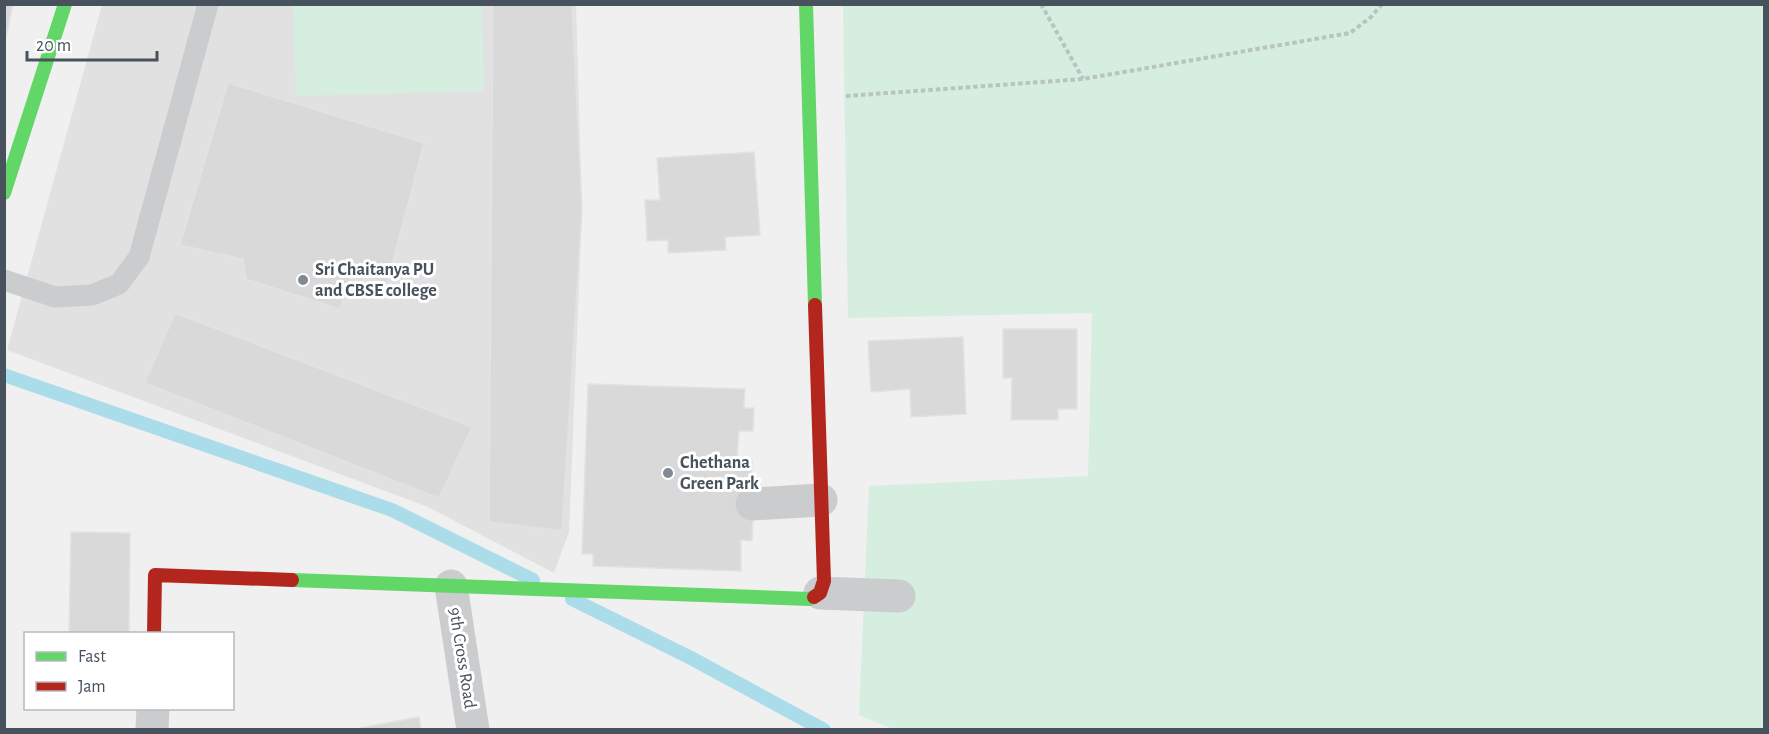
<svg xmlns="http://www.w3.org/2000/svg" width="1769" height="734" viewBox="0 0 1769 734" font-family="'Alegreya Sans',sans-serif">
  <rect width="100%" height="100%" fill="#f0f0f0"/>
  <!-- education -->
  <polygon fill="#e2e1e2" points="102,5 576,5 582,210 569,532 554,573 428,507 7,350"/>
  <!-- green -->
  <g fill="#d5eee0">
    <polygon points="293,5 482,5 484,91 296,96"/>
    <polygon points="843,5 1764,5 1764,729 895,730 859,715 869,486 1088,476 1092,313 848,318"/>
  </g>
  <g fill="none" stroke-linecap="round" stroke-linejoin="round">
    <!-- stream -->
    <g stroke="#abdcea" stroke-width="14">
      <polyline points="4,375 392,510 533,580"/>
      <polyline points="572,599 691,658 824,730"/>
    </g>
  </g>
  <!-- building -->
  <g fill="#d9d9da" stroke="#e1e2e3" stroke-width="1.5">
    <polygon points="4,4 13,4 4,47"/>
    <polygon points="493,4 572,4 582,210 562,531 489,522"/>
    <polygon points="228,83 424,143 387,284 352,271 340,309 246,279 243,259 180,245"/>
    <polygon points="754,152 760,235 725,237 726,250 668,253 668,240 647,241 645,200 660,200 657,158"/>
    <polygon points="175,313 472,427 439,498 145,383"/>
    <polygon points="1003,329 1077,329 1077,409 1058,409 1058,420 1011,420 1012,378 1003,378"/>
    <polygon points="963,337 966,414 911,417 910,389 871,392 868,341"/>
    <polygon points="588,384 745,389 744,408 754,408 753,431 739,431 737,459 752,460 751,487 741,486 740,515 753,515 752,541 741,540 741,571 593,566 593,554 582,554"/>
    <polygon points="71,532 130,533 129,634 69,634"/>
    <polygon points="419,717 421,730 350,730"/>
  </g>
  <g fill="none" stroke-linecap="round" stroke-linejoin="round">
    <!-- path -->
    <g stroke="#b8c4c0" stroke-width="4" stroke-dasharray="4.5 3" stroke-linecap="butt">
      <polyline points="1041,4 1083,79"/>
      <polyline points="846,96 1083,79 1350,33 1371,17 1382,4"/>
    </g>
    <!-- lane -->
    <polyline stroke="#caccce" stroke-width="21" points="4,280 55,297 92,295 119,284 139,257 208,4"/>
    <!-- street -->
    <g stroke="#caccce" stroke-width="33">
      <polyline points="752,504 821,500"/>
      <polyline points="451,586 473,730"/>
      <polyline points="820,593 899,596"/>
      <polyline points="152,730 153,708"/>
    </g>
    <!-- fast -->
    <g stroke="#63d668" stroke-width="14">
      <polyline points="806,4 815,305"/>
      <polyline points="4,193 65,4"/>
      <polyline points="292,580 809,599 814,597"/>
    </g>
    <!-- jam -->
    <g stroke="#b3261e" stroke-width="14">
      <polyline points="814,597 820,593 824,581 815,305"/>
      <polyline points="154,634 155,575 292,580"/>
    </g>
  </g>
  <!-- markers -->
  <g fill="#838990" stroke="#fff" stroke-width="2">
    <circle cx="303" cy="280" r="6"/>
    <circle cx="668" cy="473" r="6"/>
  </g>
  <g text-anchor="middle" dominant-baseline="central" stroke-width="6" stroke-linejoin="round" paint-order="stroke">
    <!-- poi labels -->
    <g font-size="18" font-weight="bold" fill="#48525c" stroke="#fff" text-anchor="start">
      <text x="315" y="270">Sri Chaitanya PU<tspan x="315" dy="21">and CBSE college</tspan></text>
      <text x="680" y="463">Chethana<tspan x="680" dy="21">Green Park</tspan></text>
    </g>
    <!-- street labels -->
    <g font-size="18" fill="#48525c" stroke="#fff">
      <text transform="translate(462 658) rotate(81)">9th Cross Road</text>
    </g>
  </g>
  <!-- border -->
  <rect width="1769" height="734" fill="none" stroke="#48525c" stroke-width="12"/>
  <!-- legend -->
  <rect x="24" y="632" width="210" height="78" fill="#ffffff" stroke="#b6babe" stroke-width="1.5"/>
  <rect x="36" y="652" width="30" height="9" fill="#63d668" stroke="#b6babe" stroke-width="1.5"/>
  <text x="78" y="662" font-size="18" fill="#48525c">Fast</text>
  <rect x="36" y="682" width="30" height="9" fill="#b3261e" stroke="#b6babe" stroke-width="1.5"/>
  <text x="78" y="692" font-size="18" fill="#48525c">Jam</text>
  <!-- scale -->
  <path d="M27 51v9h130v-9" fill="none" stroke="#48525c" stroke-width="3"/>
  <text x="36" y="51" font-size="18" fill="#48525c" stroke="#ffffff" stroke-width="4.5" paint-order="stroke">20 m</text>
</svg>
